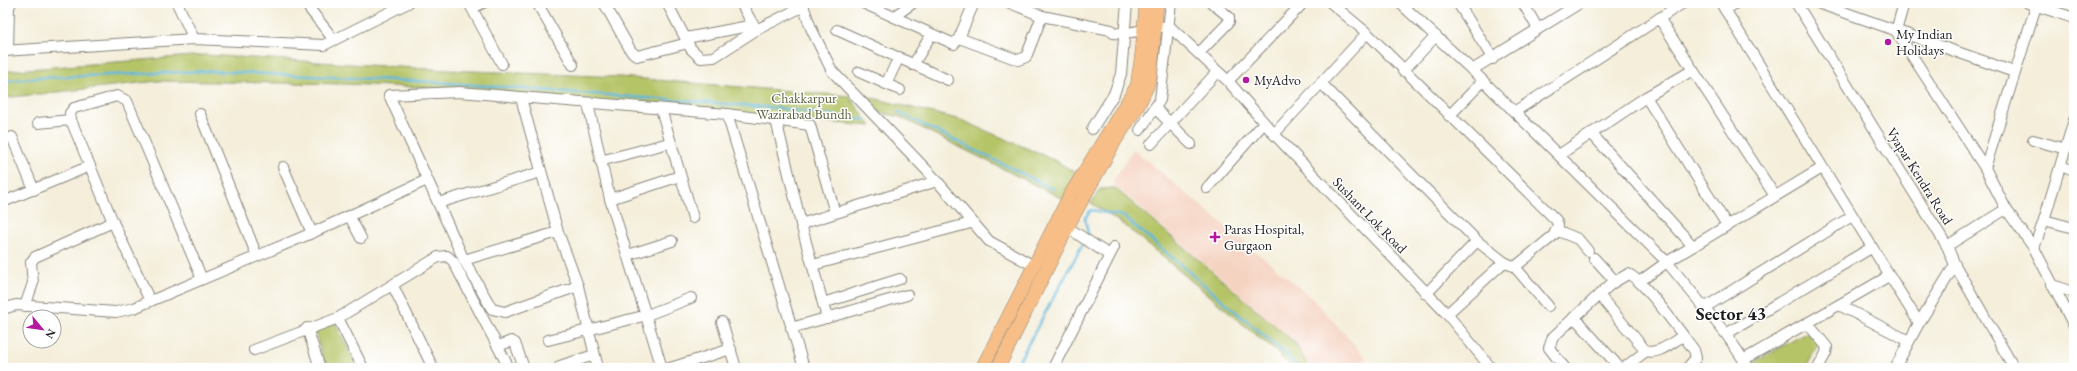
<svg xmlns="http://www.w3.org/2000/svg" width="2077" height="371" viewBox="0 0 2077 371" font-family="'EB Garamond',serif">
  <rect width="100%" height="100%" fill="#fff"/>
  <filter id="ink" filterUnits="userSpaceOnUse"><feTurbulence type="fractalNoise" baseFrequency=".025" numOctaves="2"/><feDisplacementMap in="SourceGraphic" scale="8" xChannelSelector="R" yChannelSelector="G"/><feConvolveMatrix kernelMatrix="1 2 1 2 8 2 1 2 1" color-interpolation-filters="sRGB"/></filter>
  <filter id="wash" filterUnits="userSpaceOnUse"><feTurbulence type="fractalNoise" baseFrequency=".012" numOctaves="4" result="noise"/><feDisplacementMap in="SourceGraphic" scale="16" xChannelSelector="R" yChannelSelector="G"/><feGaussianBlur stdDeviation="0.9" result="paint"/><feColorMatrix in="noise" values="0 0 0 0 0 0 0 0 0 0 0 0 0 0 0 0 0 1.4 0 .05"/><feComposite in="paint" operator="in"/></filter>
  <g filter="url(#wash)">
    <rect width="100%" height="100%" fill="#f4eeda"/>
    <!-- built -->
    <polygon fill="#f5d3c1" points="1133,149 1315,301 1366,358 1354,368 1310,368 1295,342 1112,183"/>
    <!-- green -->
    <g fill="#b5c466" stroke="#687041">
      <polygon points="205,55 447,70 620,77 849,96 871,126 436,88 348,84 158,81 3,98 3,71"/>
      <polygon points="861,95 961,120 1054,160 1077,173 1063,199 900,117 874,111"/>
      <polygon points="1115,188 1295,343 1309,368 1292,368 1274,350 1127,227 1091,203 1100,189"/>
      <polygon points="335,323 358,368 325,368 315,331"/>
      <polygon points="1806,333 1820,341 1806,368 1757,368 1753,363"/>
    </g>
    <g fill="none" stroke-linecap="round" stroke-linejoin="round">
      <!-- stream -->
      <g stroke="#5eb7dc" stroke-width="2.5">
        <polyline points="3,81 37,78 208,71 435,82 778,108 866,120"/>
        <polyline points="898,112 1055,190"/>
        <polyline points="1086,237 1088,234 1085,218 1091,210 1123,216 1289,357 1297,368"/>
        <polyline points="1015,368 1084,242"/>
      </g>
    </g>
  </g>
  <g filter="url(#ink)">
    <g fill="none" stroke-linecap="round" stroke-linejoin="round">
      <!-- minor casing -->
      <g stroke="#88857b" stroke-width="12">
        <g id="minor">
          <polyline points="177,3 194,39"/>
          <polyline points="305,3 334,40"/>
          <polyline points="469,3 502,64"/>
          <polyline points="537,3 573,65"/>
          <polyline points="604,3 631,51 637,56 688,43"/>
          <polyline points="667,3 691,49 701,58 714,57 756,30 804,6"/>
          <polyline points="741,3 756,30"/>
          <polyline points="802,3 811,28 832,71 937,181 989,241 1034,266"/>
          <polyline points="863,3 954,44 959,38 974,3"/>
          <path d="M1010,3L1042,16L1111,30L1113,33C1132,35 1150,27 1169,26L1228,81L1274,134L1447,314L1491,368"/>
          <polyline points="1331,3 1367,33 1556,220 1558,225 1554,235 1515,267 1548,306"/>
          <polyline points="1400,3 1472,70 1667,262 1726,334 1749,368"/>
          <polyline points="1458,3 1493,59"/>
          <polyline points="1523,3 1538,29"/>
          <polyline points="1721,3 1919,323"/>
          <polyline points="1796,3 1947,246 1955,265 2014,368"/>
          <polyline points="1818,3 2014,72"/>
          <polyline points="1904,3 1896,31 1985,168 2006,209 2034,248 2074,326"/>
          <polyline points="2028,3 2074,18"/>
          <polyline points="472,8 483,3"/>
          <polyline points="1725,10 1736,3"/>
          <polyline points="893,17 913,3"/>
          <polyline points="1659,18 1775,196"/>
          <polyline points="837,30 948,80"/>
          <polyline points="686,38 754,25"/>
          <polyline points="959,38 1018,60 1026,57 1042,16"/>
          <polyline points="3,51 194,39 324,45 408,3"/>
          <polyline points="8,51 9,7 11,3"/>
          <polyline points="1199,53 1229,22 1229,17 1212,3"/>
          <polyline points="913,65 931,35"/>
          <polyline points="1472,70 1580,3"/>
          <polyline points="1403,71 1436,36"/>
          <polyline points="859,72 900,90"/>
          <polyline points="1228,81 1303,3"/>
          <polyline points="1321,83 1477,241 1504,262 1515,267"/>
          <polyline points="886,84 899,57"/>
          <polyline points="1646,97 1727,225"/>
          <polyline points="521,98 558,232 578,286 598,368"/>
          <polyline points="588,104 610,199 662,368"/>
          <polyline points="1155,108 1191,144"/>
          <polyline points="661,109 693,218"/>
          <polyline points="1514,112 1683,3"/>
          <polyline points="200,114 257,256"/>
          <polyline points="727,114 804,368"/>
          <polyline points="1449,116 1483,81"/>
          <polyline points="71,120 70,113 74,108 117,96 127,101 202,279"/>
          <polyline points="776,120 801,224 827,318"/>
          <polyline points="38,123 71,120 113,222 150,301"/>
          <polyline points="1092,129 1114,94 1121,74 1127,3"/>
          <polyline points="1140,130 1160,100 1171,3"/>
          <polyline points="1591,133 1693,246"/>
          <polyline points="1274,134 1367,33"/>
          <polyline points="12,137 34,190"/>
          <polyline points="2033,140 2066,149"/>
          <polyline points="1151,144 1217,72"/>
          <polyline points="1559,155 1646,97 1693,70"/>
          <polyline points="600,161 669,143"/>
          <polyline points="2061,166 2074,171"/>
          <polyline points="283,167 312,233"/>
          <polyline points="1985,168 2037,3"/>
          <polyline points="1207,188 1264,123"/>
          <polyline points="610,199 680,176"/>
          <polyline points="3,202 90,166"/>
          <polyline points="438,203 541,172"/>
          <polyline points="350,217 361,238"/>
          <polyline points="2044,220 2074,228"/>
          <polyline points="801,224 937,181"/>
          <polyline points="1067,227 1109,255"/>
          <polyline points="1556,230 1578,239 1588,251"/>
          <polyline points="1947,246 2006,209"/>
          <polyline points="2034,248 2044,220 2074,120"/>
          <polyline points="628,255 672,241"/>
          <polyline points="1594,258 1615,281"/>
          <polyline points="464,260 558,232"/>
          <polyline points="813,265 971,223"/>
          <polyline points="1639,282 1667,262 1822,168"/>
          <polyline points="2051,284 2074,293"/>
          <polyline points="393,286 433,368"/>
          <polyline points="578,286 505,312 492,309 464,260 389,95 459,92 727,114 810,125 835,213"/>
          <polyline points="1426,294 1477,241"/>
          <path d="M1599,295L1646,351C1659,355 1672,342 1683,336"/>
          <polyline points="823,303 900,279"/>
          <polyline points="1839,305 1909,341"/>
          <polyline points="25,306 33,283 31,262 35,257 113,222"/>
          <polyline points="1704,308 1852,216"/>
          <polyline points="3,309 16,305 116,312 134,308 312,233 427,180"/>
          <polyline points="1447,314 1504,262"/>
          <polyline points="1574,317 1620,368"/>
          <polyline points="338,318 363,368"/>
          <polyline points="722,322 736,368"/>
          <polyline points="1808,324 1827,347 1826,353 1818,368"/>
          <polyline points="307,328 320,368"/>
          <polyline points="791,328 907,295"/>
          <polyline points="1726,334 1871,248"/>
          <polyline points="548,340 647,315 691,298"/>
          <polyline points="499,346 511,341 515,343 524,368"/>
          <polyline points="254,350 338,318 438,257 447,256 453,261 509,368"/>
          <polyline points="1743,360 1889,276"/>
          <polyline points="560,366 594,355"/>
          <polyline points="670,368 731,349"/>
          <polyline points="1053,368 1114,247"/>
          <path d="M1565,368L1549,348L1553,337L1611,284L1628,274C1643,279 1682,334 1694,350L1696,358L1687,368"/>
          <polyline points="1624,368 1646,351"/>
          <polyline points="1895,368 1919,323 1955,265"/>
        </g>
      </g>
      <!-- major casing -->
      <g stroke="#88857b" stroke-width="14">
        <g id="major">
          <polyline points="982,368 1070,195 1137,86 1142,52 1146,3"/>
          <polyline points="998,368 1071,220 1115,141 1138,106 1147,87 1151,72 1157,3"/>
        </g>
      </g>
      <!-- minor -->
      <use href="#minor" stroke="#fff" stroke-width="10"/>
      <!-- major -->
      <use href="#major" stroke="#f7be88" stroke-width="13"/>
    </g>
  </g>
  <!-- markers -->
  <g fill="#b5179e" stroke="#fff" stroke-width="1.5">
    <circle cx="1888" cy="42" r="4"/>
    <circle cx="1246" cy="80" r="4"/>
    <path d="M1213 231h4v4h4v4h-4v4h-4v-4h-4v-4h4z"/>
  </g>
  <g text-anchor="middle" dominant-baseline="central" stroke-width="3" stroke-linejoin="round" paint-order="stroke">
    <!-- poi labels -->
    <g font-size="14" fill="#1c1c1c" stroke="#fff" text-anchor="start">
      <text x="1896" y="34">My Indian<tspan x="1896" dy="16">Holidays</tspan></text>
      <text x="1254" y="80">MyAdvo</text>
      <text x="1224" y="229">Paras Hospital,<tspan x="1224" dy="16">Gurgaon</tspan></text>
    </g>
    <!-- park labels -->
    <g font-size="14" fill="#595f3a" stroke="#fff">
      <text x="804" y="98">Chakkarpur<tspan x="804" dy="16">Wazirabad Bundh</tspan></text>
    </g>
    <!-- street labels -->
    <g font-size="14" fill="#1c1c1c" stroke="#fff">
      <text transform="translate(1920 176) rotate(58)">Vyapar Kendra Road</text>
      <text transform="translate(1370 215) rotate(46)">Sushant Lok Road</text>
    </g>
    <!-- district labels -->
    <g font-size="18" font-weight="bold" fill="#1c1c1c" stroke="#fff">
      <text x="1731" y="313">Sector 43</text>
    </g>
  </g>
  <!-- margin -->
  <rect width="2077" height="371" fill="none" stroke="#fff" stroke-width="16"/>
  <!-- north arrow -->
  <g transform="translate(42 329) rotate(119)"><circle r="19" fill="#ffffff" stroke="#a4a4a4"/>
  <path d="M0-3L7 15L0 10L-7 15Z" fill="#b5179e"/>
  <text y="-6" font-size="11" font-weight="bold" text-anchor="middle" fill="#1c1c1c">N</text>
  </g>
</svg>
